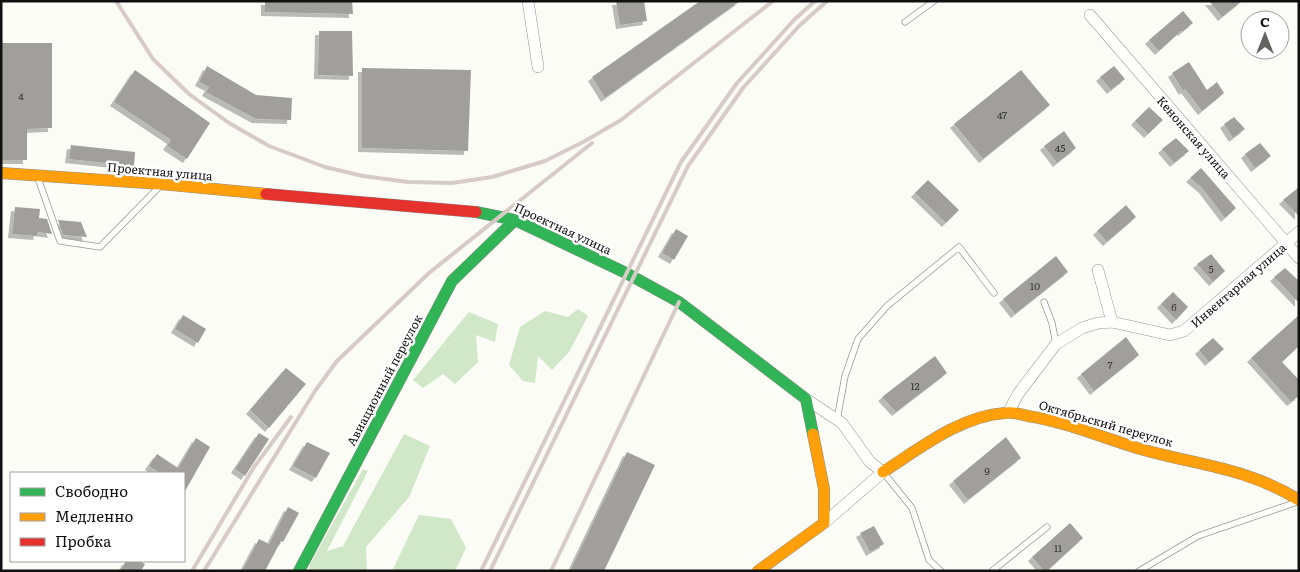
<svg xmlns="http://www.w3.org/2000/svg" width="1300" height="572" viewBox="0 0 1300 572" font-family="Literata,serif">
  <defs>
    <filter id="shadow"><feDropShadow dx="-4" dy="4" stdDeviation="0" flood-color="#0004"/></filter>
  </defs>
  <rect width="100%" height="100%" fill="#fcfcf7"/>
  <!-- forest -->
  <g fill="#d0e7c8">
    <polygon points="578,309 588,316 569,352 552,370 538,356 535,383 523,381 509,365 520,327 545,311 568,317"/>
    <polygon points="469,312 498,324 495,342 476,335 478,362 455,384 443,374 423,388 413,380"/>
    <polygon points="404,434 430,446 409,497 366,547 367,571 309,571 310,564 363,469 368,471 327,551 343,546"/>
    <polygon points="419,515 451,519 466,548 455,571 392,571"/>
  </g>
  <!-- building -->
  <g fill="#a09f9c" filter="url(#shadow)">
    <polygon points="265,1 352,1 353,14 265,12"/>
    <polygon points="616,1 644,1 647,21 620,25"/>
    <polygon points="700,1 740,1 605,98 592,77"/>
    <polygon points="1209,1 1242,1 1222,17"/>
    <polygon points="1183,11 1193,23 1182,32 1181,31 1159,51 1149,40"/>
    <polygon points="319,31 352,31 353,76 318,75"/>
    <polygon points="1,43 52,43 52,128 27,129 27,160 1,160"/>
    <polygon points="1189,62 1207,90 1217,82 1224,93 1202,111 1185,89 1183,91 1172,73"/>
    <polygon points="207,66 256,95 292,98 291,120 256,119 206,92 209,87 199,82"/>
    <polygon points="1114,66 1125,79 1111,90 1100,77"/>
    <polygon points="362,68 471,70 468,151 362,148"/>
    <polygon points="135,70 210,123 187,159 167,146 171,140 114,102"/>
    <polygon points="1021,70 1050,105 983,159 954,124"/>
    <polygon points="1149,107 1163,120 1148,134 1135,121"/>
    <polygon points="1234,117 1245,129 1233,138 1224,124"/>
    <polygon points="1064,131 1076,148 1057,163 1044,146"/>
    <polygon points="1176,138 1189,151 1174,163 1162,149"/>
    <polygon points="1260,143 1271,156 1255,168 1245,154"/>
    <polygon points="71,145 135,152 134,166 69,159"/>
    <polygon points="1201,168 1236,208 1225,218 1203,189 1190,178"/>
    <polygon points="928,180 959,210 946,223 915,193"/>
    <polygon points="1299,187 1299,216 1283,200"/>
    <polygon points="1126,205 1136,217 1107,242 1097,231"/>
    <polygon points="15,207 40,209 39,218 47,219 52,234 38,232 37,236 12,234"/>
    <polygon points="58,220 81,222 87,237 63,235"/>
    <polygon points="676,229 688,236 674,260 662,253"/>
    <polygon points="1211,254 1225,271 1213,282 1197,264"/>
    <polygon points="1056,256 1068,272 1015,314 1003,299"/>
    <polygon points="1285,268 1299,281 1299,303 1274,277"/>
    <polygon points="1173,292 1188,307 1176,320 1161,304"/>
    <polygon points="183,315 206,329 198,343 175,329"/>
    <polygon points="1299,315 1299,346 1282,362 1299,380 1299,396 1291,402 1251,358"/>
    <polygon points="1126,337 1139,355 1094,391 1081,374"/>
    <polygon points="1213,338 1224,349 1209,362 1199,350"/>
    <polygon points="935,356 947,373 896,412 882,397"/>
    <polygon points="286,368 306,384 269,428 250,410"/>
    <polygon points="259,433 269,439 245,476 235,469"/>
    <polygon points="1006,437 1021,458 968,500 953,481"/>
    <polygon points="196,438 210,447 184,493 184,473 160,473 149,466 157,454 178,468"/>
    <polygon points="307,442 330,453 316,478 293,466"/>
    <polygon points="627,452 655,465 604,571 570,571"/>
    <polygon points="288,507 299,513 283,542 281,541 265,571 242,571 259,539 269,544"/>
    <polygon points="1070,523 1083,538 1047,571 1044,571 1032,557"/>
    <polygon points="874,526 884,544 870,552 860,533"/>
    <polygon points="126,561 139,561 145,564 141,571 120,571"/>
  </g>
  <g fill="none" stroke-linecap="round" stroke-linejoin="round">
    <!-- lane casing -->
    <g stroke="#969694" stroke-width="7">
      <g id="lane">
        <polyline points="905,22 934,1"/>
        <polyline points="38,178 60,241 100,247 160,186"/>
        <polyline points="1044,302 1052,323 1056,344"/>
        <polyline points="837,420 845,376 858,339 887,306 959,247 994,293"/>
        <polyline points="883,472 912,508 929,560 941,571"/>
        <polyline points="992,571 1047,527"/>
        <polyline points="1139,571 1198,536 1297,502"/>
      </g>
    </g>
    <!-- street casing -->
    <g stroke="#969694" stroke-width="12">
      <g id="street">
        <polyline points="528,1 538,67"/>
        <polyline points="1090,15 1299,258"/>
        <polyline points="1098,270 1112,322"/>
        <polyline points="806,399 842,423 870,462 883,472 824,523"/>
        <polyline points="1008,413 1018,394 1056,344 1082,328 1098,323 1112,322 1170,335 1184,331 1299,232"/>
      </g>
    </g>
    <!-- fast casing -->
    <g stroke="#8d8d8b" stroke-width="12">
      <g id="fast">
        <polyline points="476,212 515,220 626,273 679,302 806,399 813,434"/>
        <polyline points="299,571 452,281 515,220"/>
      </g>
    </g>
    <!-- slow casing -->
    <g stroke="#8d8d8b" stroke-width="12">
      <g id="slow">
        <polyline points="1,173 161,184 266,194"/>
        <path d="M883,472C919,449 960,416 1005,413C1013,412 1021,414 1028,416C1066,422 1101,437 1137,448C1195,465 1246,467 1299,500"/>
        <polyline points="758,571 824,523 824,489 813,434"/>
      </g>
    </g>
    <!-- jam casing -->
    <g stroke="#8d8d8b" stroke-width="12">
      <polyline id="jam" points="266,194 476,212"/>
    </g>
    <!-- lane -->
    <use href="#lane" stroke="#fffffe" stroke-width="5.5"/>
    <!-- street -->
    <use href="#street" stroke="#fffffe" stroke-width="11"/>
    <!-- fast -->
    <use href="#fast" stroke="#30b455" stroke-width="11"/>
    <!-- slow -->
    <use href="#slow" stroke="#ff9f0a" stroke-width="11"/>
    <!-- jam -->
    <use href="#jam" stroke="#e5322d" stroke-width="11"/>
    <!-- rail -->
    <g stroke="#d7cbc7" stroke-width="4">
      <polyline points="116,1 153,59 189,94 229,123 269,146 325,167 363,176 408,182 452,183 492,177 545,161 585,141 621,120 773,1"/>
      <polyline points="192,571 254,467 291,417"/>
      <polyline points="204,571 315,391 337,361 429,273 592,143"/>
      <polyline points="481,571 681,162 737,83 794,20 815,1"/>
      <polyline points="490,571 688,166 743,88 799,26 827,1"/>
      <polyline points="551,571 679,302"/>
    </g>
  </g>
  <g text-anchor="middle" dominant-baseline="central" stroke-width="5" stroke-linejoin="round" paint-order="stroke">
    <!-- number labels -->
    <g font-size="10" fill="#343433">
      <text x="21" y="95">4</text>
      <text x="1002" y="114">47</text>
      <text x="1060" y="147">45</text>
      <text x="1211" y="268">5</text>
      <text x="1035" y="285">10</text>
      <text x="1174" y="306">6</text>
      <text x="1110" y="364">7</text>
      <text x="915" y="385">12</text>
      <text x="987" y="470">9</text>
      <text x="1058" y="547">11</text>
    </g>
    <!-- street labels -->
    <g font-size="12" fill="#101010" stroke="#fff">
      <text transform="translate(1194 137) rotate(49)">Кенонская улица</text>
      <text transform="translate(160 171) rotate(5)">Проектная улица</text>
      <text transform="translate(563 228) rotate(25)">Проектная улица</text>
      <text transform="translate(1238 285) rotate(-41)">Инвентарная улица</text>
      <text transform="translate(384 380) rotate(-62)">Авиационный переулок</text>
      <text transform="translate(1106 423) rotate(16)">Октябрьский переулок</text>
    </g>
  </g>
  <!-- border -->
  <rect width="1300" height="572" fill="none" stroke="#101010" stroke-width="5"/>
  <!-- legend -->
  <rect x="10" y="472" width="175" height="90" fill="#ffffff" stroke="#9f9f9f"/>
  <rect x="20" y="488" width="25" height="8" fill="#30b455" stroke="#9f9f9f"/>
  <text x="55" y="497" font-size="15" fill="#101010">Свободно</text>
  <rect x="20" y="513" width="25" height="8" fill="#ff9f0a" stroke="#9f9f9f"/>
  <text x="55" y="522" font-size="15" fill="#101010">Медленно</text>
  <rect x="20" y="538" width="25" height="8" fill="#e5322d" stroke="#9f9f9f"/>
  <text x="55" y="547" font-size="15" fill="#101010">Пробка</text>
  <!-- north arrow -->
  <g transform="translate(1265 35)"><circle r="24" fill="#ffffff" stroke="#9f9f9f"/>
  <path d="M0-4L9 19L0 12L-9 19Z" fill="#636361"/>
  <text y="-8" font-size="14" font-weight="bold" text-anchor="middle" fill="#101010">С</text>
  </g>
</svg>
